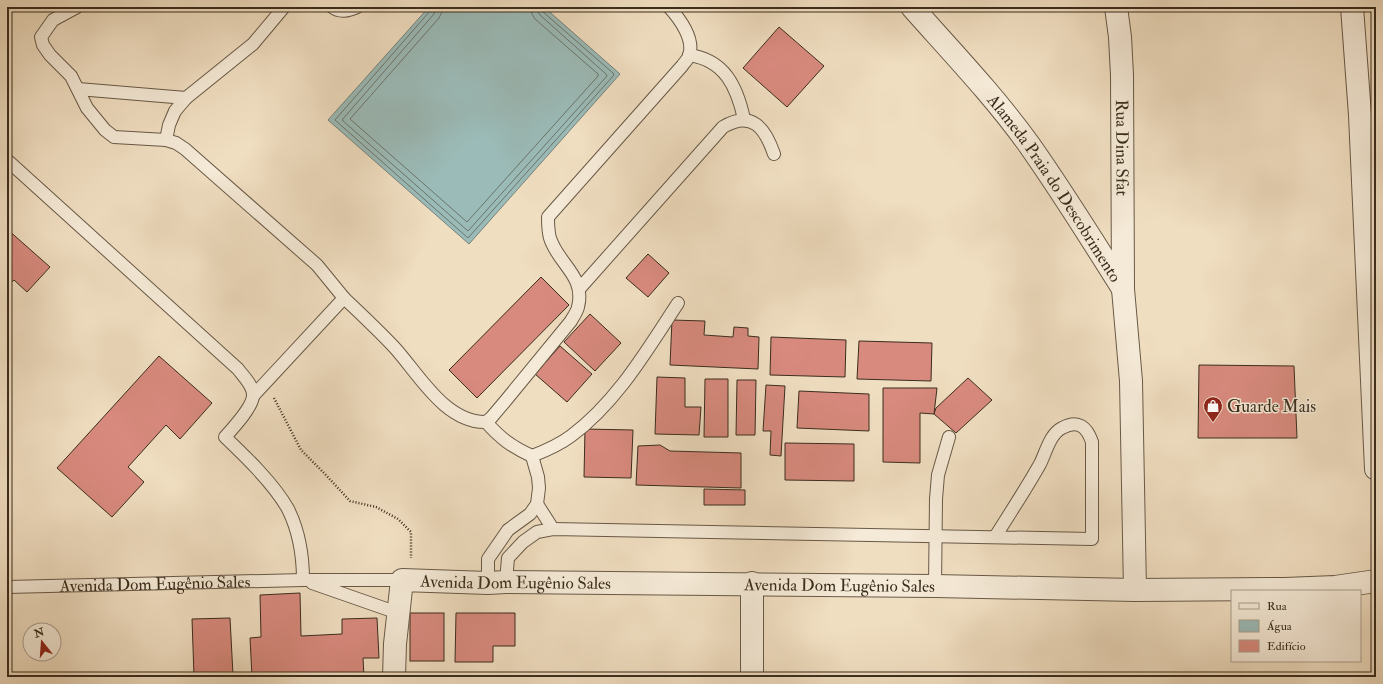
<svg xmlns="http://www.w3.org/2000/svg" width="1383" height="684" viewBox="0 0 1383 684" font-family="'IM FELL Double Pica',serif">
  <rect width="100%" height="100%" fill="#f0dec1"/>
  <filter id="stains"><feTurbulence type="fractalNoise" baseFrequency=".005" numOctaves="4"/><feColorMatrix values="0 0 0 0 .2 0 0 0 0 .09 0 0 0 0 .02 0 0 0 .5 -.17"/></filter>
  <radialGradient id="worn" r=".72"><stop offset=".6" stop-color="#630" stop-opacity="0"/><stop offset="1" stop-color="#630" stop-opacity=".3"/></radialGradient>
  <!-- water -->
  <polygon fill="#9bbbb8" stroke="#74827a" points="429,7 544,7 620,74 469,244 328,120"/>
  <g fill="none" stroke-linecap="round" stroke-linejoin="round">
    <!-- shore -->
    <g stroke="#6a746a" stroke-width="1">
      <polyline points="431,7 430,11 335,120 468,238 614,75 613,73 543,12 542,7"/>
      <polyline points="436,7 434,14 342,120 468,231 607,76 606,74 540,15 537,11 537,7"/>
      <polyline points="442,7 442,12 439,18 350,119 467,222 598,76 598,74 535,19 532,14 531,7"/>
    </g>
  </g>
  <!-- building -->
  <g fill="#d88a7e" stroke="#3a2d1d">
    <polygon points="779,27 824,66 787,107 743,68"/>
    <polygon points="7,229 50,267 27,292 14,280 7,287"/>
    <polygon points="648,254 669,273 648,297 626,278"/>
    <polygon points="541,277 569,305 477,398 449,370"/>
    <polygon points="590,314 621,343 595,371 564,342"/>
    <polygon points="672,320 705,321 704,335 733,337 734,327 748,328 748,336 759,337 758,369 670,365"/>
    <polygon points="771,337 846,340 845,377 770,375"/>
    <polygon points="859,341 932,343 931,381 857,379"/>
    <polygon points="560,346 592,374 567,402 535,374"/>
    <polygon points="159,356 212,403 180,439 166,425 128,467 144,482 112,517 57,468"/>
    <polygon points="1199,365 1294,366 1297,438 1198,438"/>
    <polygon points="657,377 685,378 685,407 701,407 699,435 655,434"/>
    <polygon points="968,378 992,400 956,433 934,414 936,408"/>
    <polygon points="705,379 728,379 728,437 704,437"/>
    <polygon points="737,380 756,380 755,435 736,435"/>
    <polygon points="766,385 785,386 781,456 770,455 771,431 763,431"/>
    <polygon points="883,388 937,388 934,414 920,413 920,463 883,462"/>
    <polygon points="799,391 869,394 869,431 797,428"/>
    <polygon points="585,429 633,430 631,478 584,477"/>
    <polygon points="785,443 854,444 854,481 785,480"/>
    <polygon points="660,445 670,451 741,453 741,488 636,485 638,446"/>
    <polygon points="704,489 745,490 745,505 704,505"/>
    <polygon points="300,593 301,636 342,634 342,619 377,618 379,658 363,658 364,677 252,677 250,638 261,637 260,595"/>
    <rect x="410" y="613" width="34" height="48"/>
    <polygon points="456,613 515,613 515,646 493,646 493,662 455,662"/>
    <polygon points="230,618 233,675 194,676 192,619"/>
  </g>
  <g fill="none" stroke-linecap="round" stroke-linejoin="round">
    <!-- service casing -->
    <g stroke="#685946" stroke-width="14">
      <g id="service">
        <polyline points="77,7 53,20 41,37 43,45 50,55 71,76 87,108 105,130 114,137 166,140 176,143 185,149 317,265 344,298 253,396"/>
        <path d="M332,7C340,13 348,11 357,7"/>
        <path d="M689,55C725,60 737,87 744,119"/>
        <polyline points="78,89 186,98"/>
        <polyline points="166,140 169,125 175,111 186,98 253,44 284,7"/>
        <path d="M7,160L238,369C243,376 254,386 253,396C252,408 233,428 225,437C246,457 274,484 288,509C299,531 303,555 303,580"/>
        <path d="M580,288L723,127C752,110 765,128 774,154"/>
        <path d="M344,298C361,314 378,330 394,347C418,373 445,423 486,422"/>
        <path d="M532,456C545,451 559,445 571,436C617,402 647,350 678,303"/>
        <polyline points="537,504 553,529"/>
        <path d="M506,582L508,558L523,542L537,532L553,529L1092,539V442C1087,427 1078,419 1062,428C1050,434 1046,452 1040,464C1026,489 1010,513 995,537"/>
        <polyline points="312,583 398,613"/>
        <path d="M488,583V559L508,530L530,514L537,504L539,488L538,477L532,456C512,447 500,438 486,422L491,418L507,399L571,321C573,317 577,312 578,307C586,276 558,264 550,238C548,231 548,224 548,217L682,66C684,63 688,59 689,56C695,39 679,18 669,7"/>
        <polyline points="935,586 936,499 938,475 949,437"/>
        <path id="s1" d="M7,587L303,580H402"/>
      </g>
    </g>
    <!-- minor casing -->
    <g stroke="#685946" stroke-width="24">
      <g id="minor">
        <path id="s2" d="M912,7C952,52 995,97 1030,146C1063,193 1093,241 1123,289"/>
        <path id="s3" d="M1116,7L1120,37L1122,75L1123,289L1131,381L1135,590"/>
        <polyline points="1352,7 1360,115 1376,469"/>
        <polyline points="752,583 752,677"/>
        <path id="s4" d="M394,677L395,644L402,580L488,583L506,582L935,586L1135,590L1285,589L1335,587L1376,581"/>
      </g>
    </g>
    <!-- path -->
    <polyline stroke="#3a2d1d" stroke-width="2.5" stroke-dasharray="1 2" stroke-linecap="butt" points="274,398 301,450 324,473 350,501 376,507 398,519 411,532 411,558"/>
    <!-- service -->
    <use href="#service" stroke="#f5ead7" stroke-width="12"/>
    <!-- minor -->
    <use href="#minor" stroke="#f5ead7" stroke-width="22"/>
  </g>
  <!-- icons -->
  <defs>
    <g id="shop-pin" transform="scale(1)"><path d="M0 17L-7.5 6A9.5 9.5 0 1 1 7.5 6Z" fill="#8f2418" stroke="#f5ead7"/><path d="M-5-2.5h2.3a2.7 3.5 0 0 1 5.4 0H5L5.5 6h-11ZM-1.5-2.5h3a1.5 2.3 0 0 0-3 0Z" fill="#fff"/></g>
  </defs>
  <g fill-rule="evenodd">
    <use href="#shop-pin" x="1213" y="406"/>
  </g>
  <g text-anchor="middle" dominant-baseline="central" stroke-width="3" stroke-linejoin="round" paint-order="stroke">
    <!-- street labels -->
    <g font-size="17" fill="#3a2d1d" stroke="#f5ead7">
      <text stroke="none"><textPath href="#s3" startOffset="141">Rua Dina Sfat</textPath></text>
      <text stroke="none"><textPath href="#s2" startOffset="231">Alameda Praia do Descobrimento</textPath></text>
      <text stroke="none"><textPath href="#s4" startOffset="211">Avenida Dom Eugênio Sales</textPath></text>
      <text stroke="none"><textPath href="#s1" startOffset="148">Avenida Dom Eugênio Sales</textPath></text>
      <text stroke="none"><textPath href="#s4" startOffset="535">Avenida Dom Eugênio Sales</textPath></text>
    </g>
    <!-- poi labels -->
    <g font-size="17" fill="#3a2d1d" stroke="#f5ead7" text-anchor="start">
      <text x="1227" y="406">Guarde Mais</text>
    </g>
  </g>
  <!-- margin -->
  <rect width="1383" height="684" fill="none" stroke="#f0dec1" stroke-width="24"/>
  <rect x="8" y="8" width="1367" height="668" fill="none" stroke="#3a2d1d" stroke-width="2"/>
  <rect x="12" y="12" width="1359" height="660" fill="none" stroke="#3a2d1d"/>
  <!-- legend -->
  <rect x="1231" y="590" width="130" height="72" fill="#f5ead7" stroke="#aa9e8d"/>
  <rect x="1239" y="603" width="20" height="6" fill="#f5ead7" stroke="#aa9e8d"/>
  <text x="1267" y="610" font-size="12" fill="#3a2d1d">Rua</text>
  <rect x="1239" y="620" width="20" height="12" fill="#9bbbb8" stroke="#aa9e8d"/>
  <text x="1267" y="630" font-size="12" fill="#3a2d1d">Água</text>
  <rect x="1239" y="640" width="20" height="12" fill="#d88a7e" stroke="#aa9e8d"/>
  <text x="1267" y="650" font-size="12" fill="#3a2d1d">Edifício</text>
  <!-- north arrow -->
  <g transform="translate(42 642) rotate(343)"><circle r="19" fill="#f5ead7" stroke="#aa9e8d"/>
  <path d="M0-3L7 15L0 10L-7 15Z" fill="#8f2418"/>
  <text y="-6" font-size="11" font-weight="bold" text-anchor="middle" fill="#3a2d1d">N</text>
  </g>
  <rect width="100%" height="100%" filter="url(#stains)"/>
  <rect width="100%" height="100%" fill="url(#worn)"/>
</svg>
